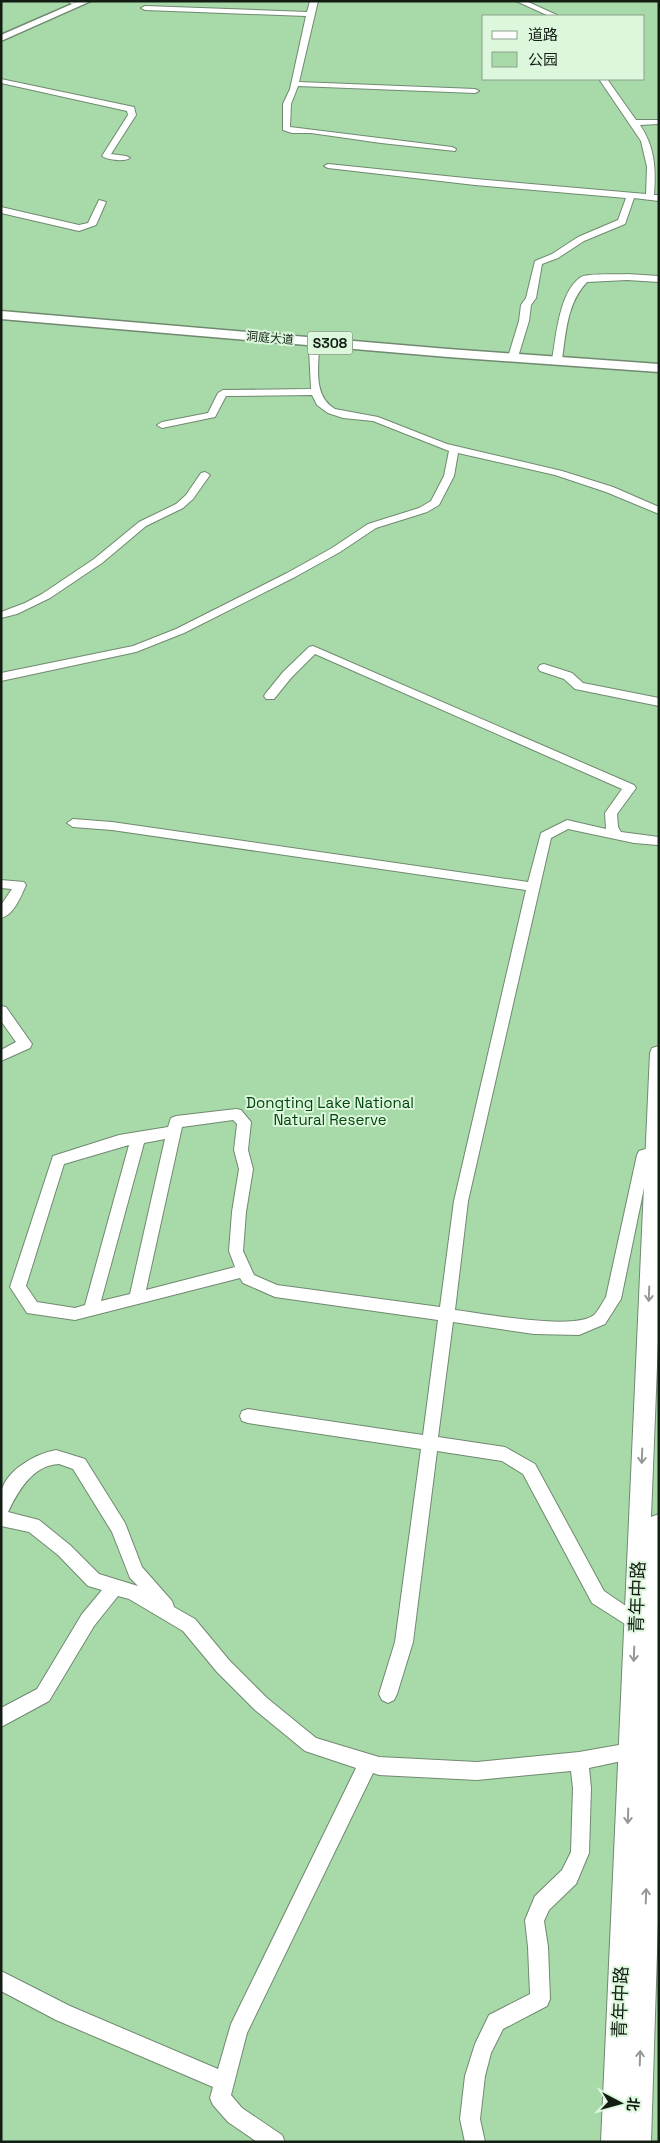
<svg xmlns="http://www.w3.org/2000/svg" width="660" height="2143" viewBox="0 0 660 2143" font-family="'Space Grotesk','Noto Sans SC',sans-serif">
  <rect width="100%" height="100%" fill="#cfeacf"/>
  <!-- green -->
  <path fill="#a7daa8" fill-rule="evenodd" d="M1,1H659V2142H1ZM484,16H644V79H484Z"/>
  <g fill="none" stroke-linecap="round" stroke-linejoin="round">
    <!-- minor casing -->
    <g stroke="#708970" stroke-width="2">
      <g id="minor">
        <polygon points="67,1 75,1 76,2 72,4"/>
        <polygon points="310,1 318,1 299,82 475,89 479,91 475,93 298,86 291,104 290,127 452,147 456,149 455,151 381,143 311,133 292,133 283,130 283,104 290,89 306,16 145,10 141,8 145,6 307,12"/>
        <polygon points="516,1 526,1 559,16 549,16"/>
        <path d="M1,79L134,107L136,115L111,154L126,156L130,158C124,162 108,160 102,156L128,115L127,111L1,83Z"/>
        <path d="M599,79H607L636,120H659V124L640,125C655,147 656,169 654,195H659V201L634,198L625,224L584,241L558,258L542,264L536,298L531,305L529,321L518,357L516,359H510L508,357L519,321L521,305L526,298L535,261L552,254L578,237L618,220L626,198L475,185L328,168L324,166L328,164L475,179L646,194L647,167L641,141Z"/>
        <polygon points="99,200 106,202 96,225 79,231 1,213 1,207 79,225 88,223"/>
        <path d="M627,274L659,276V282L627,280L587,282C567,303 566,332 562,360L560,362H554L552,360C556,338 559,291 581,277C588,273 618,275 627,274Z"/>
        <path d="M314,346L319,349C318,370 314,397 335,409L378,417L447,444L562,471L613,487L659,507V514L606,492L555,475L458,453L454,476L439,505L427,512L376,528L340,552L295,577L184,633L136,652L1,681V673L133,646L176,629L287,573L332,548L368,524L419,508L431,501L444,476L449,451L373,421L343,418L328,413L317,405L312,395L226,396L215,417L162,428L157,425L162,422L208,413L218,393L223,390L311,389L309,349Z"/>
        <polygon points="205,472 210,475 193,499 183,508 146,526 102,563 50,598 17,614 1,618 1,612 25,603 42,594 94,559 139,522 176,504 186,495 201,473"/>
        <path d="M313,646L634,785L636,788L617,814L618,827L621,832L659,837L658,845L634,843L568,829L551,838L468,1201L455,1310C481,1313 577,1332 595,1314C599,1309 603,1302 606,1297L637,1155L639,1151L655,1146L659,1148V1156L650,1159L621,1299L605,1324L579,1335L534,1334L453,1322L438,1437L505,1447L535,1464L604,1591L642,1617L645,1623L642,1629L636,1631L592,1603L523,1474L502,1461L437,1451L413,1642L397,1694L394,1700L388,1703L382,1700L379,1694L395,1642L421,1449L248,1423L242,1421L240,1416L242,1411L248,1409L423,1435L438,1320L275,1297L243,1283L240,1278L75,1320L27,1313L10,1287L53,1156L119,1135L168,1127L171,1118L176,1116L236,1109L241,1110L251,1122L248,1150L253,1169L246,1212L243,1251L254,1275L277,1285L440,1307L454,1201L526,890L112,830L73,827L67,823L73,819L112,822L528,882L541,833L567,820L606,829L605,813L622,789L315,654L291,678L274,699H266L264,696L266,693L283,672L309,647ZM233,1120L237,1124L234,1150L239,1169L232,1212L229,1251L235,1267L146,1290L182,1127ZM165,1139L130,1294L101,1301L144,1143ZM129,1145L85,1305L75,1308L37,1302L26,1286L64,1164Z"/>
        <polygon points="544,664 572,673 583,683 659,698 659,706 575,689 564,679 540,671 538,668 540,665"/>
        <path d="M1,880L24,882L26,885C21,896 14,915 1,918V905L12,889L1,888Z"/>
        <polygon points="1,1006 6,1007 32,1044 30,1048 1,1061 1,1050 16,1042 1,1021"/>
        <path d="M56,1450L85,1459L125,1523L142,1567L172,1601L174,1607L195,1619L229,1660L267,1698L316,1738L379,1757L477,1762L579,1752L630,1743L636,1746L639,1752L636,1758L589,1768L591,1788L589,1853L576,1884L549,1910L544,1921L548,1947L550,1999L547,2006L503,2029L491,2053L485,2076L480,2119L485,2142H465L460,2119L465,2076L475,2044L489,2015L530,1994L528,1947L525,1920L535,1896L562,1870L571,1852L573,1788L571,1771L477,1780L379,1775L373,1773L247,2033L231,2095L242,2108L282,2135L285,2142H257L228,2122L213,2105L210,2098L213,2087L56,2020L1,1991V1971L70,2006L218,2069L231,2024L356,1768L305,1751L255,1710L217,1672L183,1631L129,1599L118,1596L94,1626L49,1701L1,1727V1708L37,1689L82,1614L102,1590L88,1586L58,1555L29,1532L1,1526C1,1515 0,1504 1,1494C4,1471 35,1454 56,1450ZM59,1464L73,1469L112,1532L130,1578L138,1586L99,1574L70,1545L39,1520L8,1512C18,1491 33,1465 59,1464Z"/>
      </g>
    </g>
    <!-- tertiary casing -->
    <g stroke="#708970" stroke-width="3">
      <polygon id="tertiary" points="79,1 91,1 1,41 1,35"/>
    </g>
    <!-- secondary casing -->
    <g stroke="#708970" stroke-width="2">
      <polygon id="secondary" points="659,1046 659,1316 651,1517 659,1514 659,1889 651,2142 601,2142 650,1053 652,1048"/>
    </g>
    <!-- primary casing -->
    <g stroke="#708970" stroke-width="3">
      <polygon id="primary" points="1,311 448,349 659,364 659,372 448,357 1,319"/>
    </g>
    <!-- minor -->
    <use href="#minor" fill="#fff" fill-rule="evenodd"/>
    <!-- tertiary -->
    <use href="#tertiary" fill="#fff" fill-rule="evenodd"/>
    <!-- secondary -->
    <use href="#secondary" fill="#fff" fill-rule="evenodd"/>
    <!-- primary -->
    <use href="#primary" fill="#fff" fill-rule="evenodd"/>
  </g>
  <!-- one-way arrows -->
  <defs><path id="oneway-shaft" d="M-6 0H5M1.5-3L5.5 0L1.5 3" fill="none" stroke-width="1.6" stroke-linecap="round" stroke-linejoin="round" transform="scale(1.25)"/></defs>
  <g stroke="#959995">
    <use href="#oneway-shaft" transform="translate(649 1294) rotate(92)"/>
    <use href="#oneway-shaft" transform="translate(642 1456) rotate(92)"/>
    <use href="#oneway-shaft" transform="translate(634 1654) rotate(92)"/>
    <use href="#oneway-shaft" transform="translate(628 1816) rotate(92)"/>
    <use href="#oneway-shaft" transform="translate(646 1896) rotate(-88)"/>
    <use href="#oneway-shaft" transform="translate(640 2058) rotate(-88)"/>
  </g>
  <g text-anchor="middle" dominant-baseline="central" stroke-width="4" stroke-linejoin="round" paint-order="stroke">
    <!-- far-street labels -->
    <g font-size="12" fill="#131d14" stroke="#dcf7dc">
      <text transform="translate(270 338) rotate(5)">洞庭大道</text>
    </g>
    <!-- shield labels -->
    <rect fill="#dcf7dc" stroke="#4f5e50" stroke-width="1" x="307.5" y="331.5" width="45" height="23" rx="4"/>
    <g font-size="14" font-weight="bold" fill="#131d14">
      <text x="330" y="343">S308</text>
    </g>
    <!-- park labels -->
    <g font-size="15" fill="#02440f" stroke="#dcf7dc">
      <text x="330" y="1102">Dongting Lake National<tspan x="330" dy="17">Natural Reserve</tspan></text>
    </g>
    <!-- near-street labels -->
    <g font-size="18" fill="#131d14" stroke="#dcf7dc">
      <text transform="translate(637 1597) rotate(-88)">青年中路</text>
      <text transform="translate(620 2002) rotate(-88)">青年中路</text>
    </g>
  </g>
  <!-- border -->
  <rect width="660" height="2143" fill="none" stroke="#131d14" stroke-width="5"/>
  <!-- legend -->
  <rect x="482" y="15" width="162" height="65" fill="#dcf7dc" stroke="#8ca08c"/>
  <rect x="492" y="31" width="25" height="8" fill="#ffffff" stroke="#8ca08c"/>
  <text x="528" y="40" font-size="15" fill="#131d14">道路</text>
  <rect x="492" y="52" width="25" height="15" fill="#a7daa8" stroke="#8ca08c"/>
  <text x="528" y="65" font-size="15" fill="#131d14">公园</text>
  <!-- north arrow -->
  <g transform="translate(620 2103) rotate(96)" stroke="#dcf7dc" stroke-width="4" paint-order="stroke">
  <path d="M0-4L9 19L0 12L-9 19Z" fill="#131d14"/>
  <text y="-8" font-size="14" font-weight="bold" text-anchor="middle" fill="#131d14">北</text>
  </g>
</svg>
